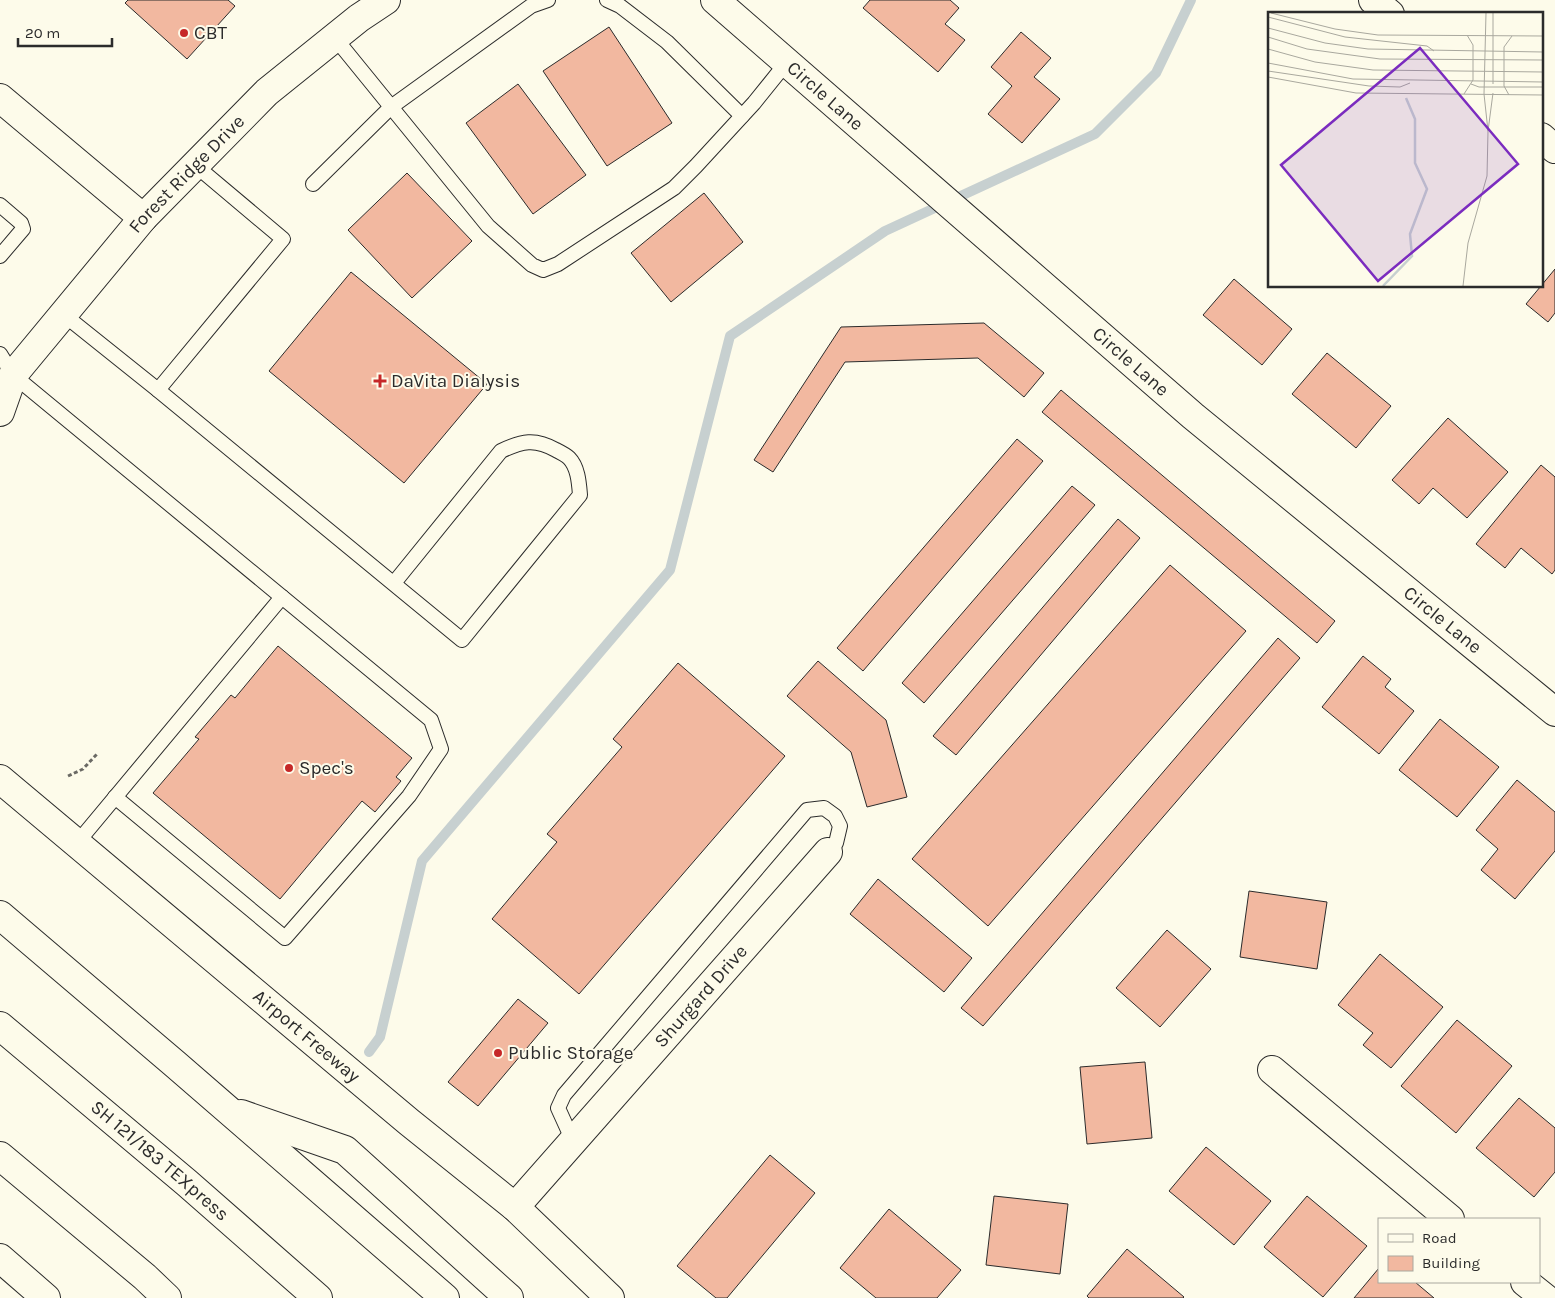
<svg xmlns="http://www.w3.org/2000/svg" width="1555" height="1298" viewBox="0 0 1555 1298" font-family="Karla,sans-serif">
  <rect width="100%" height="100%" fill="#fdfbea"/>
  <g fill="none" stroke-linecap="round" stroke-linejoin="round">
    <!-- stream -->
    <polyline stroke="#c7d0d0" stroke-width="10" points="369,1052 380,1037 422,861 670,570 730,336 885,231 1095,134 1156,73 1191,0"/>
  </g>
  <!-- building -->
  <g fill="#f2b8a0" stroke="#2b2b2b">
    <polygon points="128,0 228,0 235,6 187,59 125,3"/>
    <polygon points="870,0 950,0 959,8 945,24 965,40 938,72 863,8"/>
    <polygon points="609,27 672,123 607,166 543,71"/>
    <polygon points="1021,32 1051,58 1034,77 1060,99 1022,143 988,114 1012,86 991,67"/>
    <polygon points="518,84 586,175 533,214 466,123"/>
    <polygon points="407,173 472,241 412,298 348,230"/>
    <polygon points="704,193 743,242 671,302 631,253"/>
    <polygon points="1555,269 1555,313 1548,322 1526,304"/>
    <polygon points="351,272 487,384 404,483 269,371"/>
    <polygon points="1234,279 1292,329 1262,365 1203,315"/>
    <polygon points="984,323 1044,373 1024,397 978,358 845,362 773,472 754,460 841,327"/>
    <polygon points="1327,353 1391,406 1356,448 1292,394"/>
    <polygon points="1061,390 1335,621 1317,643 1042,412"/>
    <polygon points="1448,418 1508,472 1467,518 1433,488 1419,504 1392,480"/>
    <polygon points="1017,439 1043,461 863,671 837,648"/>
    <polygon points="1541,465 1555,477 1555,570 1552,574 1521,548 1505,568 1476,544"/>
    <polygon points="1072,486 1095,505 924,703 902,683"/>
    <polygon points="1118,519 1140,538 956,755 933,736"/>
    <polygon points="1170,565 1246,631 988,926 912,859"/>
    <polygon points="1278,638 1300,658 983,1026 961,1008"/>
    <polygon points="278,646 412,758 396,777 401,781 375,812 362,801 280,899 153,793 199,739 195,737 231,695 235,698"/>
    <polygon points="1363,656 1391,679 1385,687 1414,711 1379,754 1322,707"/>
    <polygon points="818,661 886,720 907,797 867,807 851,752 787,696"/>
    <polygon points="678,663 785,756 579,994 492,919 557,842 547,834 622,747 613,739"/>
    <polygon points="1440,719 1499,767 1457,817 1399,770"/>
    <polygon points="1517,780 1555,812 1555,851 1515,899 1481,870 1498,849 1476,830"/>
    <polygon points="878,879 972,958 944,992 850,914"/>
    <polygon points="1249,891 1327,902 1317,969 1240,957"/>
    <polygon points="1167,930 1211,969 1160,1027 1116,988"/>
    <polygon points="1380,954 1443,1007 1391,1068 1363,1045 1373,1033 1338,1005"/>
    <polygon points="518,999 548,1023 478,1106 448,1082"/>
    <polygon points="1457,1020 1512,1066 1456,1133 1401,1086"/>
    <polygon points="1145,1062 1152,1138 1087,1144 1080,1067"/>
    <polygon points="1519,1098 1555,1128 1555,1172 1534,1197 1476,1148"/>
    <polygon points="1206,1147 1271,1201 1234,1245 1169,1191"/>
    <polygon points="770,1155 815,1193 727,1298 716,1298 677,1266"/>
    <polygon points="994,1196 1068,1204 1060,1274 986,1265"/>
    <polygon points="1307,1196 1367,1246 1323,1297 1264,1247"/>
    <polygon points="889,1209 961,1270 937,1298 876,1298 840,1268"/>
    <polygon points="1127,1249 1184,1297 1183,1298 1089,1298 1087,1296"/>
    <polygon points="1379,1268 1379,1282 1415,1282 1434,1298 1354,1298"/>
  </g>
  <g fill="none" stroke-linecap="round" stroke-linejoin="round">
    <!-- service casing -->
    <g stroke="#2b2b2b" stroke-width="16">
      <g id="service">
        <polyline points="607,0 620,6 667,42 742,116"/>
        <polyline points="335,38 488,226 532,265 543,270 558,264 674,188 696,166 754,103 787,62"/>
        <polyline points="313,184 391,107 531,6 548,0"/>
        <polyline points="0,205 21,223 23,229 0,256"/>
        <polyline points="63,314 158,390 283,239 195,165"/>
        <polyline points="0,354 13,375 282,597 77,843"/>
        <path d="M158,390L462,640L580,495C579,483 578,467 569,458C566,455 560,452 556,450C535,438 522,441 501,451L394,583"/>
        <polyline points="115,797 285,938 409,796 441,749 431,720 282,597"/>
        <polyline points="573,1141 558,1108 564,1095 807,810 824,808 835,816 840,826 836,843 828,852"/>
      </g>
    </g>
    <!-- minor casing -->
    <g stroke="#2b2b2b" stroke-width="30">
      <g id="minor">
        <path id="s1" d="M715,0L1193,416L1555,712"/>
        <polyline points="1373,0 1390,14"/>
        <polyline points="0,98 143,218"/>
        <polyline points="1541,137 1555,149"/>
        <polyline points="1272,1070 1450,1219"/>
        <path id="s2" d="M515,1207L828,852"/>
        <polyline points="1525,1282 1545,1298"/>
      </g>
    </g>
    <!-- secondary casing -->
    <g stroke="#2b2b2b" stroke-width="30">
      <g id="secondary">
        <path id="s3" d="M0,412L13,375L143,218L267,92L359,18L386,0"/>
        <path id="s4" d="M0,779L409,1122L515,1207L610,1298"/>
      </g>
    </g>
    <!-- motorway casing -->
    <g stroke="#2b2b2b" stroke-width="30">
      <g id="motorway">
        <polyline points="0,915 175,1064 445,1298"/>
        <path id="s5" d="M0,1026L187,1183L318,1298"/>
        <polyline points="241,1114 345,1150 509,1298"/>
        <polyline points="0,1156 145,1277 167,1298"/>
        <polyline points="0,1258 46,1298"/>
      </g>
    </g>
    <!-- path -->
    <polyline stroke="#6a6964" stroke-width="3" stroke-dasharray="4 2.5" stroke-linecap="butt" points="68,776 83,769 97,754"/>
    <!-- service -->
    <use href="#service" stroke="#fdfbea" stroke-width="14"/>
    <!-- minor -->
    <use href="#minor" stroke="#fdfbea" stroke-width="28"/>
    <!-- secondary -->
    <use href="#secondary" stroke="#fdfbea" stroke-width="28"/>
    <!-- motorway -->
    <use href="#motorway" stroke="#fdfbea" stroke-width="28"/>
  </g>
  <!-- markers -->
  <g fill="#c62828" stroke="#fdfbea" stroke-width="2">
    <circle cx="184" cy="33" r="5"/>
    <path d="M377.5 373.5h5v5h5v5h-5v5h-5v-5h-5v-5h5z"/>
    <circle cx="289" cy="768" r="5"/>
    <circle cx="498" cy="1053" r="5"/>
  </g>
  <g text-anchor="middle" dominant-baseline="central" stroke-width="4" stroke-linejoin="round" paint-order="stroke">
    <!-- poi labels -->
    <g font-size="19" fill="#2b2b2b" stroke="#fdfbea" text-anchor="start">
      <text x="194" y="33">CBT</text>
      <text x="391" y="381">DaVita Dialysis</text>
      <text x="299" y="768">Spec's</text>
      <text x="508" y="1053">Public Storage</text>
    </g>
    <!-- street labels -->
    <g font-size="19" fill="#2b2b2b" stroke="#fdfbea">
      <text stroke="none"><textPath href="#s1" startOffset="146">Circle Lane</textPath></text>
      <text stroke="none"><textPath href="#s3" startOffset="305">Forest Ridge Drive</textPath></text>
      <text stroke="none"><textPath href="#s1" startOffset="551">Circle Lane</textPath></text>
      <text stroke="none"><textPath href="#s1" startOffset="956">Circle Lane</textPath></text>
      <text stroke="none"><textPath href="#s2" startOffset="281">Shurgard Drive</textPath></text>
      <text stroke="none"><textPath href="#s4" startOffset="400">Airport Freeway</textPath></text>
      <text stroke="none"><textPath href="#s5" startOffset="209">SH 121/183 TEXpress</textPath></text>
    </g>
  </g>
  <!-- overview -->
  <g transform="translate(1268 12)">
    <rect width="275" height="275" fill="#fdfbea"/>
    <path fill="none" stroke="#c7d0d0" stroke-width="2.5" d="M115,274L144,244L142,222L159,177L147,151V107L138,86"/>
    <path fill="none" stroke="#a9a89e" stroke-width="1" d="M3,1L67,17L110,23L275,24M225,1V72M0,5L77,25L159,34L166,39M0,16L57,31L100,37L275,40M0,25L39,37L112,47L275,48M0,37L47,50L105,58L275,60M0,51L85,67L275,70M0,59L101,74L132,75L142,71M0,65L88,81L275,83M203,72L211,75H275M196,82L205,68V33L199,23M241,83L236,74V35L244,24M220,119L225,81M195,274L200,231L219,164L220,119L216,82L218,1"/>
    <path fill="#7b2cbf" fill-opacity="0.15" stroke="#7b2cbf" stroke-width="2.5" d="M152,36L250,152L110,269L13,153Z"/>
    <rect width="275" height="275" fill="none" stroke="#2b2b2b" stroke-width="2.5"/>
  </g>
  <!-- legend -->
  <rect x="1378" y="1218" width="162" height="65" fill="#fdfbea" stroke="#a9a89e"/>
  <rect x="1388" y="1234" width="25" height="8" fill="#fdfbea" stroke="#a9a89e"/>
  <text x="1422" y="1243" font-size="15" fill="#2b2b2b">Road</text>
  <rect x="1388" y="1256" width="25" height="15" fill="#f2b8a0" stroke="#a9a89e"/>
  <text x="1422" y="1268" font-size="15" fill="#2b2b2b">Building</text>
  <!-- scale -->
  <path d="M18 38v8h94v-8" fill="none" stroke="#2b2b2b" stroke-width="2.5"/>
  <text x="25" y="38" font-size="15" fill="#2b2b2b" stroke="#fdfbea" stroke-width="4" paint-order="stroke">20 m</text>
</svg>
